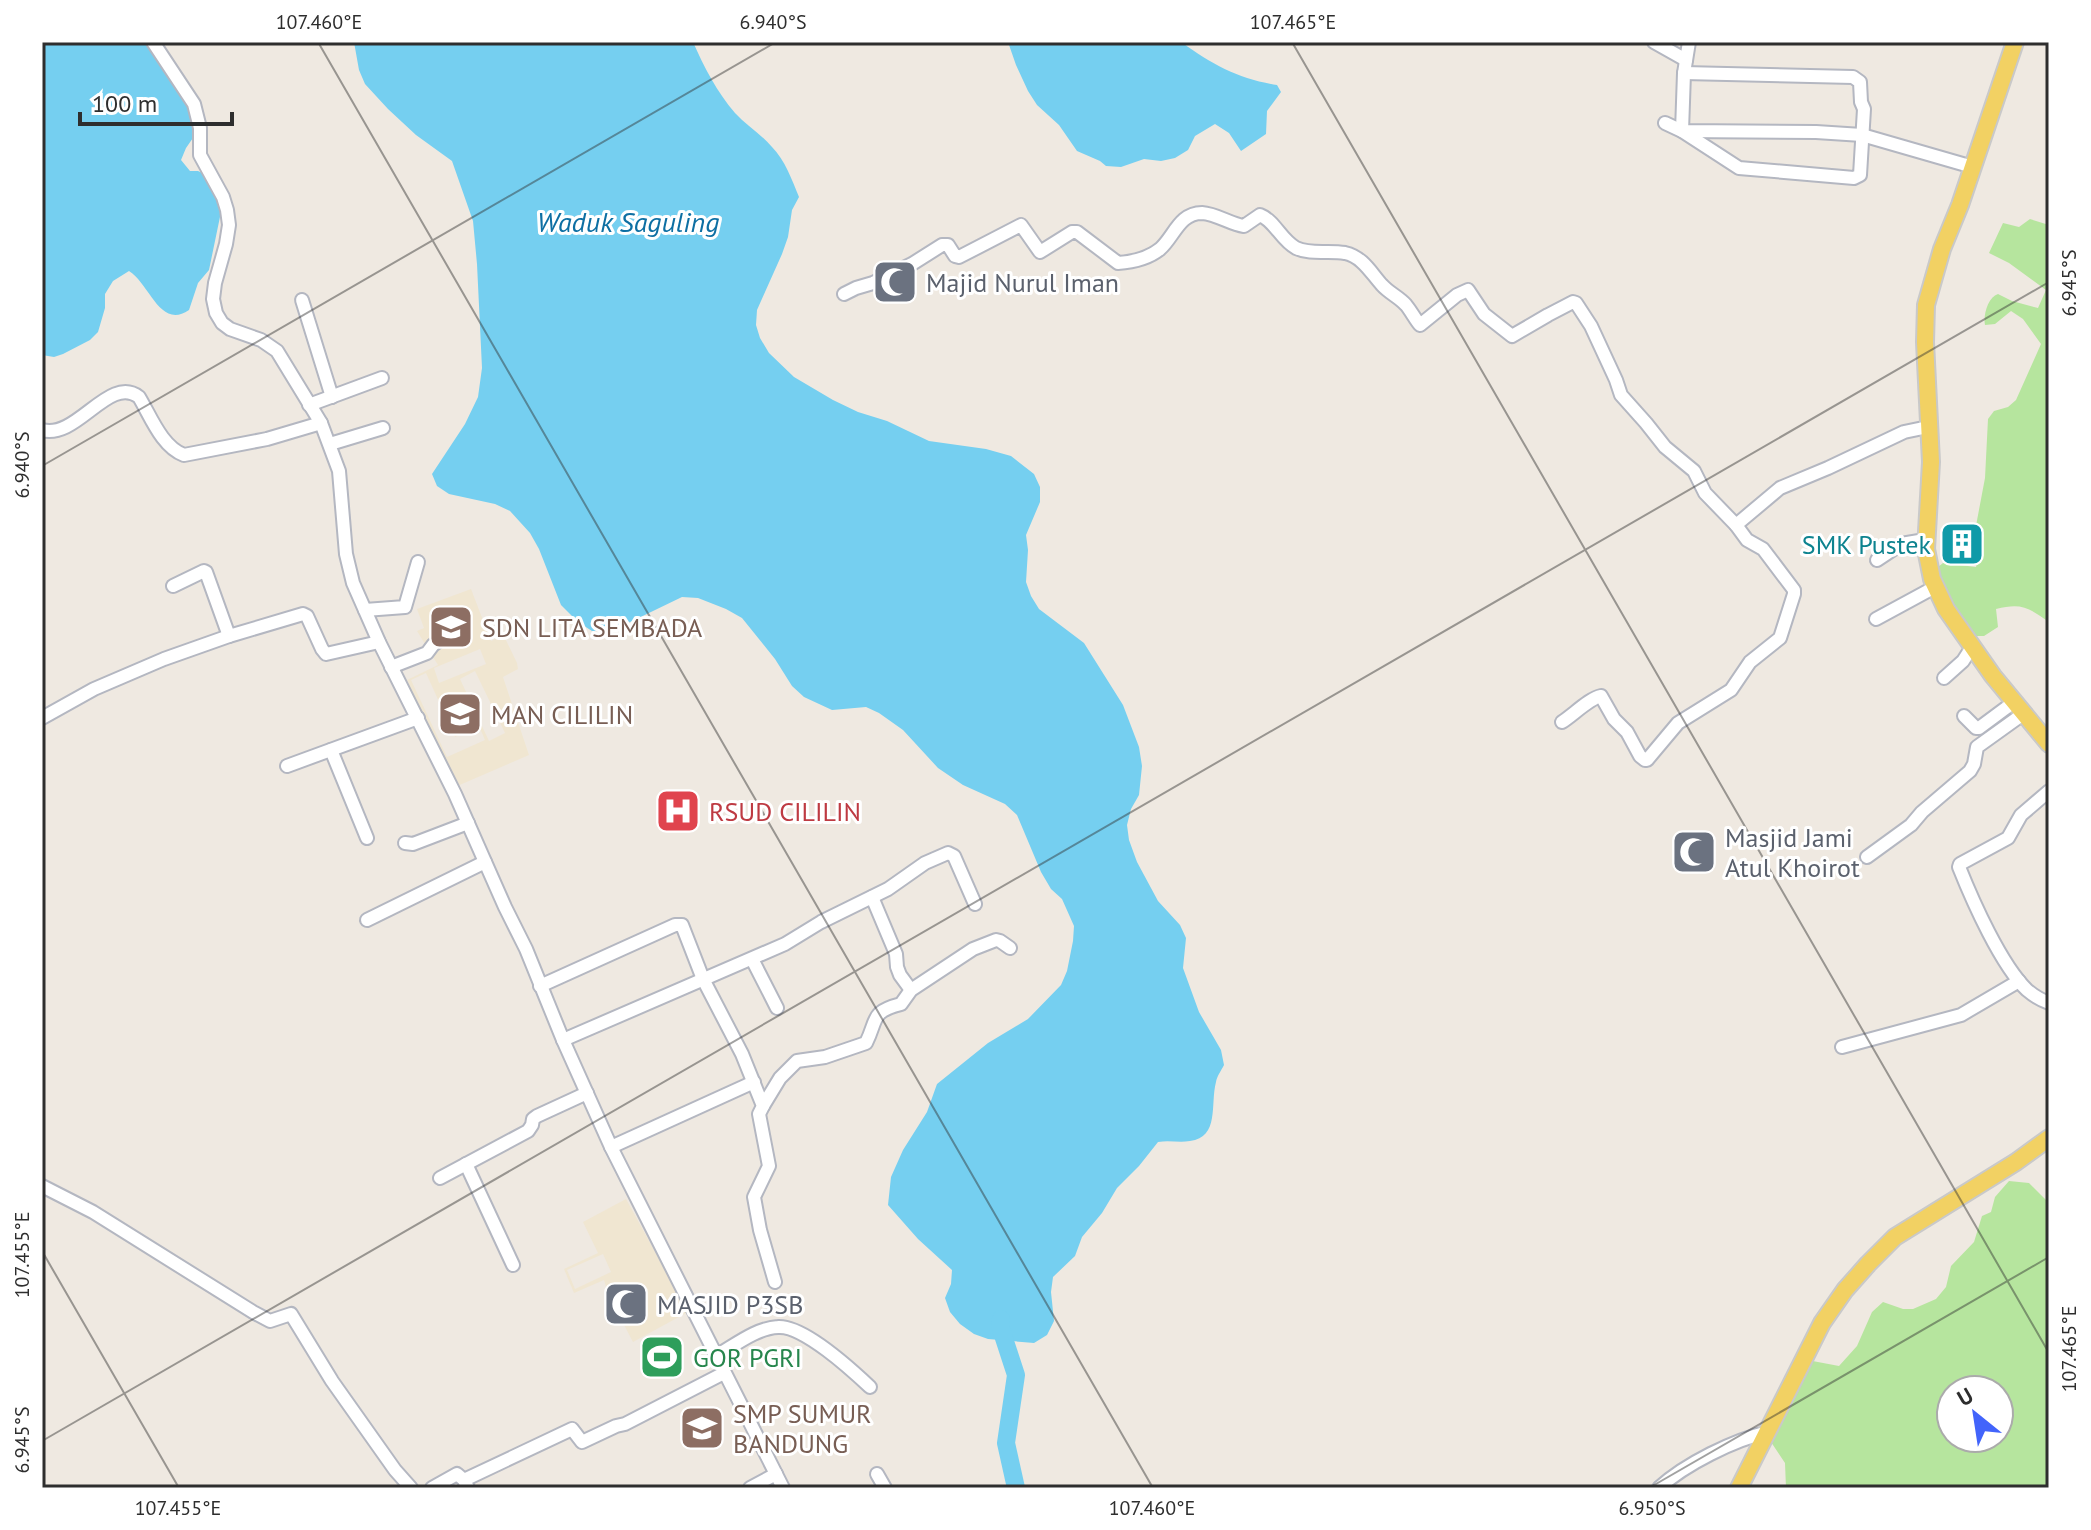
<svg xmlns="http://www.w3.org/2000/svg" width="2091" height="1530" viewBox="0 0 2091 1530" font-family="'PT Sans',sans-serif">
  <rect width="100%" height="100%" fill="#efe9e1"/>
  <!-- education -->
  <g fill="#f0e6d1" fill-rule="evenodd">
    <path d="M471,589L491,641L504,636L517,663L518,669L503,677L529,755L455,787L407,680L438,665L417,631L424,628L417,609ZM480,649L486,664L439,683L434,668ZM475,671L505,733L489,741L460,679ZM426,673L455,737L479,726L485,740L447,757L411,680Z"/>
    <path d="M626,1199L688,1312L633,1342L609,1296L604,1280L574,1293L564,1269L598,1253L583,1222ZM603,1254L611,1272L575,1289L567,1270Z"/>
  </g>
  <!-- green -->
  <g fill="#b6e59e" fill-rule="evenodd">
    <path d="M2030,219L2049,225V622C2028,607 2021,603 1996,609L1998,627L1984,636H1975C1959,618 1936,592 1938,567L1943,563L1976,567L1984,535L1975,531L1985,478L1988,419L1994,411L2008,407L2016,400L2041,344L2023,319L2011,311L1995,324L1985,325C1983,315 1988,297 1998,294L2012,301L2038,308L2046,290L2009,263L1989,253L2003,223L2019,227Z"/>
    <path d="M2009,1181L2029,1183L2049,1203V1488H1786L1785,1463L1767,1436L1802,1359L1839,1366L1857,1346L1872,1312L1883,1302L1903,1309H1913L1936,1299L1946,1287L1951,1266L1974,1242L1982,1216L1991,1212L1995,1197ZM1951,1390H1999V1438H1951Z"/>
  </g>
  <!-- water -->
  <g fill="#75cff0">
    <path d="M42,42H145C173,75 189,90 195,135L186,148L181,160L190,171H198L209,176L221,212L209,270L198,283L189,310C160,330 150,284 129,271L113,281L105,294V308L98,332L90,340L63,354L54,357L42,355Z"/>
    <path d="M354,42H693C704,67 717,92 735,113C746,125 761,134 772,147C785,160 792,180 799,197L792,210L788,237L782,254L757,310L756,325L760,338L769,353L794,377L833,400L858,412L887,421L929,441L986,449L1011,456L1034,474L1040,487V502L1026,535L1028,550L1026,582L1031,596L1039,609L1084,643L1123,705L1139,747L1142,766L1139,795L1131,809L1127,825L1129,840L1137,862L1158,901L1180,925L1186,938L1183,968L1199,1012L1221,1050L1224,1065C1221,1071 1217,1076 1216,1082C1210,1104 1220,1137 1190,1141C1179,1143 1170,1140 1158,1142L1139,1166L1117,1188L1102,1213L1082,1237L1075,1256L1053,1277L1051,1292L1054,1321L1047,1335L1034,1343L988,1339L974,1334L960,1324L950,1312L945,1298L951,1284L952,1270L918,1239L888,1205L891,1177L903,1150L927,1112L937,1084L988,1043L1028,1019L1061,985L1067,971L1073,941L1074,926L1062,899L1051,889L1041,872L1017,815L1005,804L963,785L938,768L903,730L879,713L866,707L832,710L804,697L792,686L775,659L742,618L726,609L698,598L682,597L622,626L608,631H592L578,622L561,605L539,549L530,533L510,511L495,504L449,494L437,486L432,474L465,424L478,397L482,368L477,264L473,221L452,161L416,135L388,109L365,84L359,70Z"/>
    <path d="M1008,42H1181C1213,65 1239,79 1277,85L1281,92L1267,111L1266,134L1241,151L1229,133L1215,124L1195,136L1188,150L1175,158L1161,161L1144,159L1121,167L1106,166L1100,161L1077,151L1059,125L1037,105L1028,91L1016,65Z"/>
  </g>
  <g fill="none" stroke-linecap="round" stroke-linejoin="round">
    <!-- river -->
    <polyline stroke="#75cff0" stroke-width="18" points="1001,1319 1000,1326 1016,1375 1006,1443 1016,1488"/>
    <!-- minor casing -->
    <g stroke="#b4b7c1" stroke-width="16">
      <g id="minor">
        <polyline points="153,42 194,104 200,128 200,155 223,197 227,210 229,225 226,244 215,283 213,299 216,313 222,323 230,329 261,340 277,351 321,423 339,471 346,554 353,583 379,642 455,794 505,907 526,949 563,1040 611,1147 783,1488"/>
        <polyline points="1654,42 1686,60"/>
        <polyline points="1689,42 1684,73 1682,131 1816,132 1862,135 1973,167"/>
        <polyline points="1665,123 1682,131 1739,168 1854,178 1860,175 1864,109 1861,102 1860,82 1853,77 1684,73"/>
        <path d="M844,294L856,288L873,283L912,264L942,245H948L955,256L959,257L1021,225L1040,252L1072,232H1077L1118,263C1132,262 1149,258 1160,249C1174,237 1179,213 1202,213C1217,214 1230,224 1244,226L1260,215C1275,221 1281,240 1296,248C1311,255 1328,250 1345,253C1363,257 1371,273 1382,285C1389,293 1399,297 1406,305C1411,311 1415,319 1420,325L1457,295L1468,290L1484,314L1512,336L1548,315L1573,302L1576,303L1591,326L1616,380L1621,395L1646,423L1665,447L1694,471L1705,493L1736,525L1780,488L1828,468L1904,432L1928,427"/>
        <polyline points="302,300 332,397"/>
        <polyline points="309,405 382,378"/>
        <path d="M42,430C77,440 109,374 139,397C151,417 162,447 184,455L267,439L321,423"/>
        <polyline points="330,444 383,428"/>
        <polyline points="1877,560 1901,544 1925,540"/>
        <polyline points="173,586 204,571 206,572 229,636 303,614 307,616 322,649 326,654 379,642"/>
        <polyline points="365,610 405,607 418,562"/>
        <polyline points="1876,619 1935,587"/>
        <polyline points="391,667 427,653 433,645 462,624"/>
        <polyline points="1944,678 1963,661 1972,647"/>
        <polyline points="1964,716 1976,728 1979,728 2014,702"/>
        <polyline points="42,718 94,689 164,659 229,636"/>
        <path d="M1562,722C1573,715 1590,698 1601,696L1614,719L1627,732L1640,756L1645,760H1647L1678,723L1731,690L1750,662L1780,638L1794,594V590L1763,549L1747,540L1736,525"/>
        <polyline points="331,750 367,838"/>
        <polyline points="287,766 418,718"/>
        <path d="M2049,791L2021,815L2008,838L1960,864L1959,867C1973,902 2001,965 2027,990C2034,996 2041,1000 2049,1003"/>
        <polyline points="405,843 413,844 468,823"/>
        <polyline points="1867,857 1911,825 1922,812 1970,771 1974,764 1977,747 2023,714"/>
        <polyline points="872,897 896,954 897,967 900,975 911,990"/>
        <polyline points="367,920 485,862"/>
        <polyline points="752,959 777,1008"/>
        <polyline points="540,986 675,925 682,925 703,979 742,1054 763,1106 759,1114 769,1166 754,1197 760,1230 775,1282"/>
        <polyline points="563,1040 785,944 821,922 888,889 925,863 948,853 954,856 975,904"/>
        <polyline points="1842,1047 1961,1015 2019,981"/>
        <path d="M763,1106L780,1078L797,1061L825,1057L866,1043C878,1019 870,1012 901,1004L911,990L973,949L996,940L1000,941L1010,948"/>
        <polyline points="611,1147 754,1082"/>
        <polyline points="466,1164 513,1265"/>
        <polyline points="440,1178 528,1131 532,1125 533,1119 537,1116 587,1093"/>
        <polyline points="42,1186 93,1212 253,1312 270,1321 291,1314 332,1381 395,1470 411,1488"/>
        <path d="M716,1356C734,1346 756,1328 778,1327C803,1325 852,1370 870,1387"/>
        <polyline points="877,1474 885,1488"/>
        <polyline points="464,1480 572,1429 582,1442 616,1426 625,1424 724,1373"/>
        <polyline points="432,1488 457,1474 464,1480 468,1488"/>
        <polyline points="750,1488 776,1474"/>
        <path d="M1659,1488C1685,1464 1734,1440 1768,1432"/>
      </g>
    </g>
    <!-- major casing -->
    <g stroke="#c9c9c9" stroke-width="20">
      <g id="major">
        <polyline points="2015,42 1960,205 1942,249 1926,305 1925,342 1931,462 1926,549 1932,579 1946,609 1993,676 2049,744"/>
        <polyline points="1739,1488 1822,1323 1845,1290 1868,1264 1895,1237 2016,1162 2049,1138"/>
      </g>
    </g>
    <!-- minor -->
    <use href="#minor" stroke="#fff" stroke-width="12"/>
    <!-- major -->
    <use href="#major" stroke="#f2d163" stroke-width="16"/>
  </g>
  <!-- ticks -->
  <path fill="none" stroke="#2e2e2e" stroke-width="2" stroke-opacity="0.45" d="M318,42L1153,1488M1292,42L2049,1353M42,466L776,42M42,1251L179,1488M42,1441L2049,282M1649,1488L2049,1257"/>
  <!-- icons -->
  <defs>
    <g id="mosque-square" transform="scale(2.3)"><rect x="-9" y="-9" width="18" height="18" rx="4" fill="#6b7280" stroke="#fff"/><path d="M3.5-4.9A6 6 0 1 0 3.5 4.9A5 5 0 1 1 3.5-4.9Z" fill="#fff"/></g>
    <g id="building-square" transform="scale(2.3)"><rect x="-9" y="-9" width="18" height="18" rx="4" fill="#0f9aa8" stroke="#fff"/><path d="M-4-6H4V6H1V3H-1V6H-4ZM-2.5-4.3h1.7v1.8h-1.7ZM.8-4.3h1.7v1.8H.8ZM-2.5-1h1.7V.8h-1.7ZM.8-1h1.7V.8H.8Z" fill="#fff"/></g>
    <g id="school-square" transform="scale(2.3)"><rect x="-9" y="-9" width="18" height="18" rx="4" fill="#8d6e63" stroke="#fff"/><path d="M0-5L7-2L0 1L-7-2ZM-4 1L0 2.5L4 1V4Q0 6-4 4Z" fill="#fff"/></g>
    <g id="hospital-square" transform="scale(2.3)"><rect x="-9" y="-9" width="18" height="18" rx="4" fill="#e0444e" stroke="#fff"/><path d="M-5-5h3v3.5h4V-5h3V5h-3V1.5h-4V5h-3Z" fill="#fff"/></g>
    <g id="stadium-square" transform="scale(2.3)"><rect x="-9" y="-9" width="18" height="18" rx="4" fill="#2e9e5b" stroke="#fff"/><path d="M0-5a6.5 5 0 1 0 0 10a6.5 5 0 1 0 0-10ZM-3.5-1.8h7v3.6h-7Z" fill="#fff"/></g>
  </defs>
  <g fill-rule="evenodd">
    <use href="#mosque-square" x="895" y="282"/>
    <use href="#building-square" x="1962" y="544"/>
    <use href="#school-square" x="451" y="627"/>
    <use href="#school-square" x="460" y="714"/>
    <use href="#hospital-square" x="678" y="811"/>
    <use href="#mosque-square" x="1694" y="852"/>
    <use href="#mosque-square" x="626" y="1304"/>
    <use href="#stadium-square" x="662" y="1357"/>
    <use href="#school-square" x="702" y="1428"/>
  </g>
  <g text-anchor="middle" dominant-baseline="central" stroke-width="6" stroke-linejoin="round" paint-order="stroke">
    <!-- worship labels -->
    <g font-size="26" fill="#5b616d" stroke="#fff" text-anchor="start">
      <text x="926" y="282">Majid Nurul Iman</text>
      <text x="1725" y="837">Masjid Jami<tspan x="1725" dy="30">Atul Khoirot</tspan></text>
      <text x="657" y="1304">MASJID P3SB</text>
    </g>
    <!-- culture labels -->
    <g font-size="26" fill="#0d838f" stroke="#fff" text-anchor="end">
      <text x="1931" y="544">SMK Pustek</text>
    </g>
    <!-- education labels -->
    <g font-size="26" fill="#785e54" stroke="#fff" text-anchor="start">
      <text x="482" y="627">SDN LITA SEMBADA</text>
      <text x="491" y="714">MAN CILILIN</text>
      <text x="733" y="1413">SMP SUMUR<tspan x="733" dy="30">BANDUNG</tspan></text>
    </g>
    <!-- health labels -->
    <g font-size="26" fill="#be3a42" stroke="#fff" text-anchor="start">
      <text x="709" y="811">RSUD CILILIN</text>
    </g>
    <!-- leisure labels -->
    <g font-size="26" fill="#27864d" stroke="#fff" text-anchor="start">
      <text x="693" y="1357">GOR PGRI</text>
    </g>
    <!-- water labels -->
    <g font-size="28" font-style="italic" fill="#0d6fa3" stroke="#fff">
      <text x="628" y="221">Waduk Saguling</text>
    </g>
  </g>
  <!-- border -->
  <rect width="2091" height="1530" fill="none" stroke="#ffffff" stroke-width="88"/>
  <!-- north arrow -->
  <g transform="translate(1975 1414) rotate(330)"><circle r="38" fill="#ffffff" stroke="#ababab" stroke-width="2"/>
  <path d="M0-6L14 30L0 20L-14 30Z" fill="#4264fb"/>
  <text y="-12" font-size="22" font-weight="bold" text-anchor="middle" fill="#2e2e2e">U</text>
  </g>
  <!-- scale -->
  <path d="M80 112v12h152v-12" fill="none" stroke="#2e2e2e" stroke-width="4"/>
  <text x="92" y="112" font-size="24" fill="#2e2e2e" stroke="#ffffff" stroke-width="6" paint-order="stroke">100 m</text>
  <rect x="44" y="44" width="2003" height="1442" fill="none" stroke="#2e2e2e" stroke-width="3"/>
  <g font-size="20" text-anchor="middle" fill="#2e2e2e">
    <text x="319" y="29">107.460°E</text>
    <text x="773" y="29">6.940°S</text>
    <text x="1293" y="29">107.465°E</text>
    <text transform="translate(2069 283) rotate(-90)" y="7">6.945°S</text>
    <text transform="translate(22 465) rotate(-90)" y="7">6.940°S</text>
    <text transform="translate(22 1255) rotate(-90)" y="7">107.455°E</text>
    <text transform="translate(2069 1349) rotate(-90)" y="7">107.465°E</text>
    <text transform="translate(22 1440) rotate(-90)" y="7">6.945°S</text>
    <text x="178" y="1515">107.455°E</text>
    <text x="1152" y="1515">107.460°E</text>
    <text x="1652" y="1515">6.950°S</text>
  </g>
</svg>
